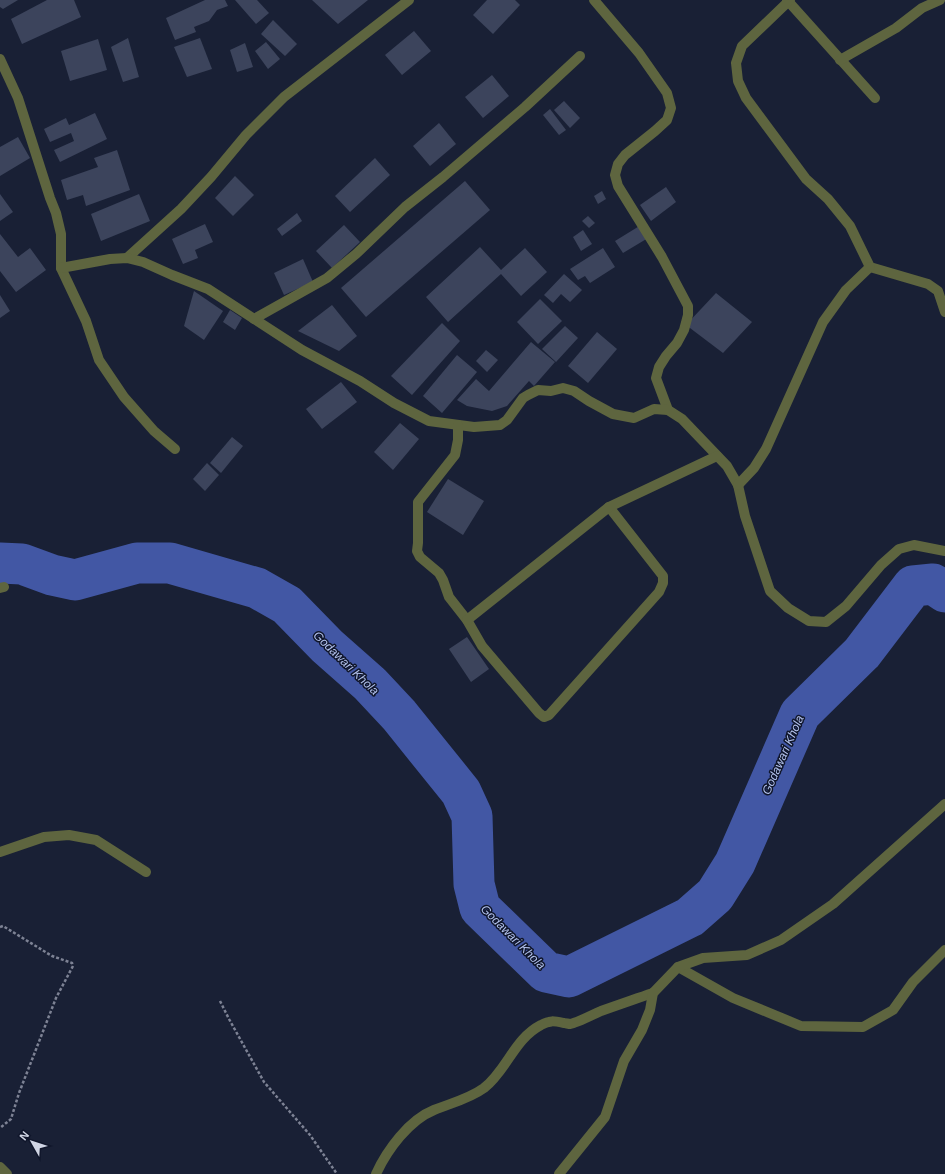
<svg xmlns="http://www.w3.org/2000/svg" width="945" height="1174" viewBox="0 0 945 1174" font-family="Arial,sans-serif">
  <rect width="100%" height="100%" fill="#192035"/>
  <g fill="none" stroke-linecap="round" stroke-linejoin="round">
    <!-- river -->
    <polyline stroke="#4257a4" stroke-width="41" points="0,563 22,564 52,575 75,580 137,563 170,563 257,588 287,605 327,646 370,684 399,715 461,792 472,816 474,884 480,908 546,972 569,977 690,917 715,895 735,863 800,714 862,653 913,586 933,584 945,592"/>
  </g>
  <!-- building -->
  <g fill="#3c445c">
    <polygon points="0,0 18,0 3,9 0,7"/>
    <polygon points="47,0 74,0 81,17 22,44 11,19"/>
    <polygon points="205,0 225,0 228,6 217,10 209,21 194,27 196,32 175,40 166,18"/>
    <polygon points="235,0 257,0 269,13 256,24"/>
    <polygon points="312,0 368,0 338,24"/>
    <polygon points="487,0 515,0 520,5 493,34 473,15"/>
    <polygon points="273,20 297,44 285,56 261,34"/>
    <polygon points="414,31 431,51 402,75 385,55"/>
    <polygon points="128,38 139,77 123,82 111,47"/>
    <polygon points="200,38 212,69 187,77 174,47"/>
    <polygon points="98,39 107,70 70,81 61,51"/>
    <polygon points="266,42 280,59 268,69 255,51"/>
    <polygon points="245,43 253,67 237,72 230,50"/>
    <polygon points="492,75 509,96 483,118 465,97"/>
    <polygon points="564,101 580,118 570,128 554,110"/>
    <polygon points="550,109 566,130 559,135 543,115"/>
    <polygon points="95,113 107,139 60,162 54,150 74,141 71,133 50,142 44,129 66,118 69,125"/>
    <polygon points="439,123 456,144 430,166 413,146"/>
    <polygon points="18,137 30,158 0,176 0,147"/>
    <polygon points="117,150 130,190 86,206 83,195 67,200 61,180 98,167 94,158"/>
    <polygon points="375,158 390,175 350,212 335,196"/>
    <polygon points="235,176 254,195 233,216 215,198"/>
    <polygon points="465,181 490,210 366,317 341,288"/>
    <polygon points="666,187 676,202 651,221 640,205"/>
    <polygon points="602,191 606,199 598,204 594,196"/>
    <polygon points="0,194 13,212 0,221"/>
    <polygon points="139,194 150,221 101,241 91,214"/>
    <polygon points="297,213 302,221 282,236 277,229"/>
    <polygon points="588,216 595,223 589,228 582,221"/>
    <polygon points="205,224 213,242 195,250 198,258 183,264 172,239"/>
    <polygon points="344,225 360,242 332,268 316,251"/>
    <polygon points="641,225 648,238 623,253 615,241"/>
    <polygon points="583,230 592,244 581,251 573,237"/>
    <polygon points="0,234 18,257 30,248 46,270 16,292 0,271"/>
    <polygon points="480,247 501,270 525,248 547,272 521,296 501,274 448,322 426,297"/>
    <polygon points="603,248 615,267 590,283 585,276 578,280 570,269"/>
    <polygon points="303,259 313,282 284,295 274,273"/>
    <polygon points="564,274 582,290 570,302 561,294 553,303 544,295"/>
    <polygon points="194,291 223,311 204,340 184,326"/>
    <polygon points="716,293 752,322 723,353 686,325"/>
    <polygon points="0,295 10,311 0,318"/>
    <polygon points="540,299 562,321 538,344 517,322"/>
    <polygon points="332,305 357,336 339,351 298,331"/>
    <polygon points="230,310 242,318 235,330 223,322"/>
    <polygon points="442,323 460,341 412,395 391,376"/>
    <polygon points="565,326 578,338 556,362 542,349"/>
    <polygon points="597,332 617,349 588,383 568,366"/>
    <polygon points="531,342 555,362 534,386 529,381 507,406 492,411 467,406 457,400 476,379 489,391"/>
    <polygon points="486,350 498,360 487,372 476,361"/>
    <polygon points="457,355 477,372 442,413 423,396"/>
    <polygon points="341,382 357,402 322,429 306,409"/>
    <polygon points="400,423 419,439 393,470 374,452"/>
    <polygon points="232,437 243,446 221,473 210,463"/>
    <polygon points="207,463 219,475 205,491 193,479"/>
    <polygon points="448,479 484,501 463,535 427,512"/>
    <polygon points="467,637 489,669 471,682 449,649"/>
  </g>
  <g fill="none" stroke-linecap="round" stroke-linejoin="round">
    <!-- path -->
    <g stroke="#7d8294" stroke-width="2.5" stroke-dasharray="3 2" stroke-linecap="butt">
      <polyline points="0,927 3,926 52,956 72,963 73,966 56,998 19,1093 11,1119 0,1128"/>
      <polyline points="220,1001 229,1019 264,1082 310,1135 337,1174"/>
    </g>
    <!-- street -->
    <g stroke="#5e653f" stroke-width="10">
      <polyline points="594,0 639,53 667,93 671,108 667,120 655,131 625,155 618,164 615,175 618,186 662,257 688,306 688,315 684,330 677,343 666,356 659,367 656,378 668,410"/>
      <polyline points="787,0 875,98"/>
      <polyline points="790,0 742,46 736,63 738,81 746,98 806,179 828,199 850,226 870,267 928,284 938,291 945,312"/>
      <polyline points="0,59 18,98 50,198 56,213 61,234 61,268 86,321 99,360 124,397 154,431 175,449"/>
      <polyline points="840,60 896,28 922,8 940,0"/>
      <polyline points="127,258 181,209 211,177 246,135 284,97 409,0"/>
      <polyline points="61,268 110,259 127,258 143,262 172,275 208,289 302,350 360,381 394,403 429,421 474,427 500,425 507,420 523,398 528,395 538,390 551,391 563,388 574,391 589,401 613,414 634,418 654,409 668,410 682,419 727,466 738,485 745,516 770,591 788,608 809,621 826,622 846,606 881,565 899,549 914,545 945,551"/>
      <polyline points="254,319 327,278 356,254 405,207 443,177 525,107 580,56"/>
      <polyline points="458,425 458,440 455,455 418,502 418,543 417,551 420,557 439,573 443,580 449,597 467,620 482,646 539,713 544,717 549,715 659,592 663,583 663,576 609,507"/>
      <polyline points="738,485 754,468 766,449 823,322 846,290 870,267"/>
      <polyline points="0,588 4,587"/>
      <polyline points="467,620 609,507 717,456"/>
      <polyline points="0,852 44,837 69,835 96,840 146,872"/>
      <polyline points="678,967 733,998 801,1026 863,1027 893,1010 913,982 945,950"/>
      <polyline points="0,1167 7,1174"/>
      <path d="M376,1174C387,1150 409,1120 434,1110C451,1103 469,1099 484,1088C507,1070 514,1039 541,1025C550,1020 554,1021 564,1023C565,1023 569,1024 570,1024C577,1023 594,1014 601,1011C618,1005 635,999 653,993"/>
      <polyline points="559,1174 605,1117 624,1061 642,1030 650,1010 653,993 678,967 703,958 747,955 781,940 833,904 945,804"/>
    </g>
  </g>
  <g text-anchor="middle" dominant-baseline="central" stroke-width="3" stroke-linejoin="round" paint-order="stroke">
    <!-- water labels -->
    <g font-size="12" font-style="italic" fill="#b3c2ed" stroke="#10162b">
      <text transform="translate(346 663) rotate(44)">Godawari Khola</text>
      <text transform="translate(783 755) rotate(-66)">Godawari Khola</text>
      <text transform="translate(513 937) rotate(45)">Godawari Khola</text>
    </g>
  </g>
  <!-- north arrow -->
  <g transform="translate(32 1142) rotate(309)" stroke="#10162b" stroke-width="3" paint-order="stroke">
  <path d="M0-3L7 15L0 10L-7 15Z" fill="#d0d5e4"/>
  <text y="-6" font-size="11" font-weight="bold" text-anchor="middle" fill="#d0d5e4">N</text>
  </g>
</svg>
